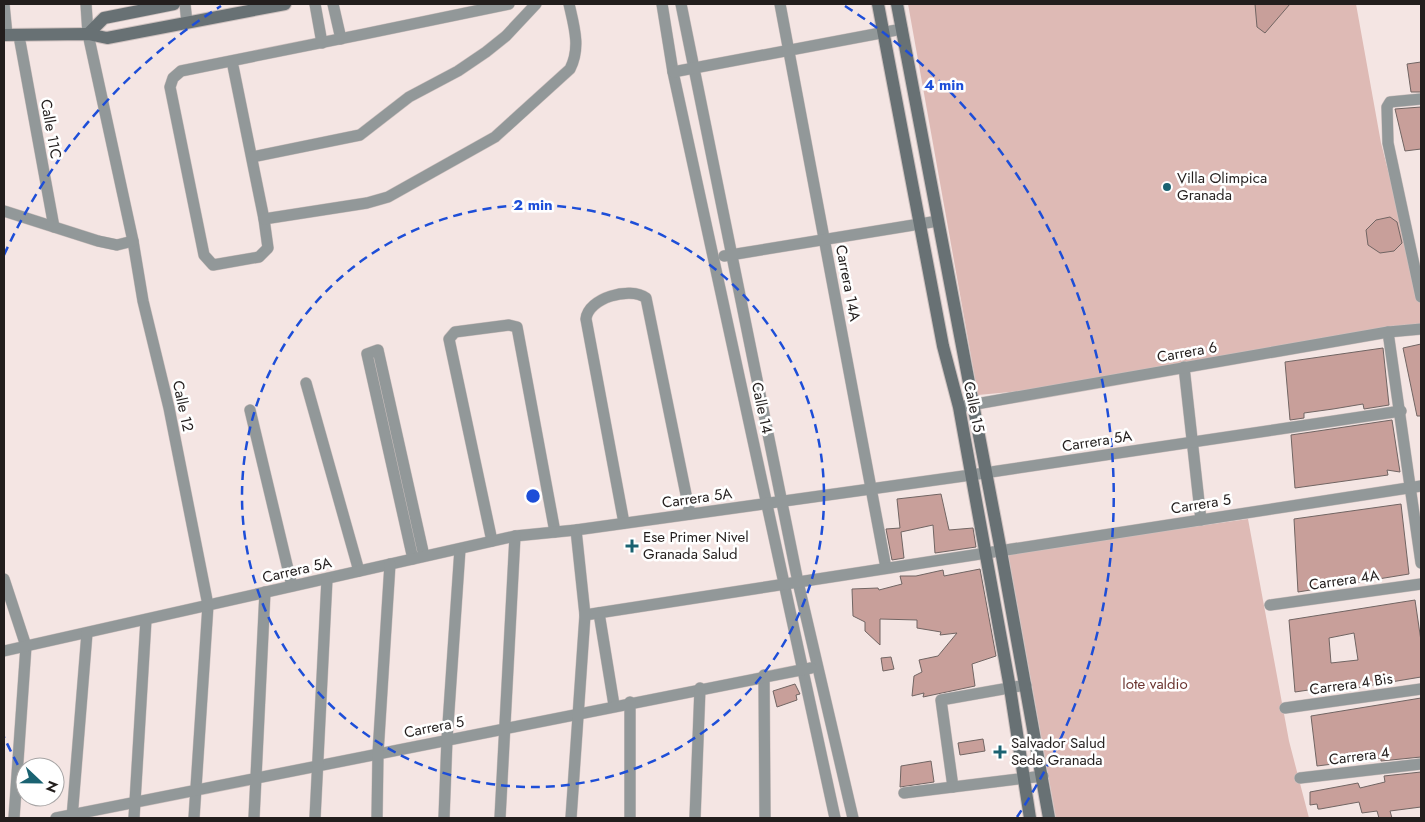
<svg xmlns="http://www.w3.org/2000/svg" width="1425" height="822" viewBox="0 0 1425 822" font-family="Jost,sans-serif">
  <rect width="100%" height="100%" fill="#f4e5e3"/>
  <!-- green -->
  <g fill="#debab5">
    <polygon points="908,4 1356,4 1381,143 1421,299 1421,329 1082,385 978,395"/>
    <polygon points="1248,519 1289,741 1309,818 1056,818 1008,553"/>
  </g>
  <!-- building -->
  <g fill="#c89f9a" stroke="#716563" fill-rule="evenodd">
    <polygon points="1255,4 1290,4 1265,33 1257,27"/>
    <polygon points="1421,62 1421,92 1411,92 1407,64"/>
    <polygon points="1421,107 1421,149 1405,151 1395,109"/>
    <polygon points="1390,217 1397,222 1402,243 1394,251 1380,253 1368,245 1366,230 1376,220"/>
    <polygon points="1421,344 1421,416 1417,416 1403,348"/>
    <polygon points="1383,348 1389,405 1364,409 1363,404 1333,409 1304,413 1304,418 1290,420 1285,362"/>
    <polygon points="1392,420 1400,472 1387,470 1388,475 1295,488 1291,435"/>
    <polygon points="941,494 949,530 973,528 976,547 935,553 933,525 901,532 904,558 892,560 886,529 900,528 897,499"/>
    <polygon points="1401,504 1409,574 1298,592 1294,519"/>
    <polygon points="980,569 996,656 972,664 975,686 923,697 924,693 912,696 914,676 922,672 919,660 938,656 957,633 940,635 941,632 917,628 917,620 880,619 880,645 865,631 865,622 853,616 852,589 878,588 879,590 902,584 900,576 916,576 943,570 944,576"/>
    <path d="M1415,600L1421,641V677L1355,688L1354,683L1334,686L1335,691L1322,693V688L1295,692L1289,620ZM1354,633L1358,660L1331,663L1329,638Z"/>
    <polygon points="891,657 894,669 883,671 881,658"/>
    <polygon points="795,684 800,694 796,695 797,700 777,707 773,691"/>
    <polygon points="1421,698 1421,757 1381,761 1381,758 1317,766 1311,716"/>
    <polygon points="983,739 985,751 960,755 958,743"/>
    <polygon points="931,761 934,782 900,787 901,766"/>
    <polygon points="1421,772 1421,807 1390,811 1392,818 1379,818 1377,811 1362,813 1359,802 1320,809 1318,809 1317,804 1310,805 1310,792 1358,783 1360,788 1385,782 1384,776"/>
  </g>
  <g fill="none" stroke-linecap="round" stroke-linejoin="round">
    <!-- street casing -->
    <g stroke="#cec1bf" stroke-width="12">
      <g id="street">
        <polyline points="4,4 7,35"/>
        <polyline points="86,4 88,34 133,241 143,301 169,408 208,605 194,818"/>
        <polyline points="185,4 187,23"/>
        <polyline points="315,4 322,43"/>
        <polyline points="333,4 341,39"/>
        <polyline points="662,4 673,72 835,818"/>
        <polyline points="681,4 798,582 853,818"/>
        <polyline points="780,4 886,568"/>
        <polyline points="19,36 54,227"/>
        <path d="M232,61L264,219L268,248L259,257L213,265L204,255L170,87L173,78L181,71C290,49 400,27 509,4"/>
        <polyline points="673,72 902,29"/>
        <polyline points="1421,99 1390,102 1387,107 1388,143 1421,297"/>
        <polyline points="252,157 360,135 409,97 458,71 486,52 506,36 536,4"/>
        <polyline points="4,211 98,241 117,245 133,241"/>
        <path d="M264,219L367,203L388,197L495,137L570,69C581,48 574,26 569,4"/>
        <polyline points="724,256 938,221"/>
        <polyline points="1388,332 1421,563"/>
        <polyline points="1184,367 1201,520"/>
        <polyline points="306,383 359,571"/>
        <polyline points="959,407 1388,332 1421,329"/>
        <polyline points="250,410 292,586"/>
        <path d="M624,523L586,319C588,298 630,286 646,298L690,514"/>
        <polyline points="492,541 449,339 455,332 509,325 517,327 555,532"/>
        <polyline points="413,559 367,354 378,350 424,556"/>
        <polyline points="4,579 26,646 14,818"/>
        <polyline points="1270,605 1421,584"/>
        <polyline points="599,613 614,705"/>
        <polyline points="585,615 1421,486"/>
        <polyline points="4,651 515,536 576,530 971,475 1401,411"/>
        <polyline points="764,675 765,818"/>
        <polyline points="1285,708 1421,689"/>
        <polyline points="1300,778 1421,764"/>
        <polyline points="953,787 941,700 1026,685"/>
        <polyline points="904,793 1043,776"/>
        <polyline points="56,818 811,668"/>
        <polyline points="72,818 87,633"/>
        <polyline points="134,818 146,620"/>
        <polyline points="254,818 265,592"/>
        <polyline points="315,818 327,579"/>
        <polyline points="377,818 378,753 390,564"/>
        <polyline points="444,818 447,739 460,549"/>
        <polyline points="500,818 515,536"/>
        <polyline points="571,818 585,615 576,530"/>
        <polyline points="630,818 630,702"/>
        <polyline points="695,818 700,688"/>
      </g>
    </g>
    <!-- secondary casing -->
    <g stroke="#cec1bf" stroke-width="14">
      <g id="secondary">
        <polyline points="878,4 943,346 959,407 1010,688 1030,818"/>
        <polyline points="897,4 1001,551 1049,818"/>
        <polyline points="88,34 104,18 174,4"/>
        <polyline points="4,35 88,34 107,38 285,4"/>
      </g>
    </g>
    <!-- street -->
    <use href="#street" stroke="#929899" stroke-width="11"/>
    <!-- secondary -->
    <use href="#secondary" stroke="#687174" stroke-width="12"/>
  </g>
  <!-- distance rings -->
  <g fill="none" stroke="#1d4ed8" stroke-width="2.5" stroke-dasharray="9 6">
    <circle cx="533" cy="496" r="291"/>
    <path d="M25 778A581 581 0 0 1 4 737M4 255A581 581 0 0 1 221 6M845 6A581 581 0 0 1 1017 817"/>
  </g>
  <!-- markers -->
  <g fill="#1a6271" stroke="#fff" stroke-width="2">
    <circle cx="1167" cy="187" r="5"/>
    <path d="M629.5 538.5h5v5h5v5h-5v5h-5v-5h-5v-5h5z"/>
    <path d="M997.5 744.5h5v5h5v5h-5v5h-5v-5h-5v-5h5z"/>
  </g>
  <g text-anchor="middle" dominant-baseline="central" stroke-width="5" stroke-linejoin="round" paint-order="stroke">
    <!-- street labels -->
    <g font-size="15" fill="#231e1d" stroke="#fff">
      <text transform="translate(51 129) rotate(80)">Calle 11C</text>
      <text transform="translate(848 283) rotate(79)">Carrera 14A</text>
      <text transform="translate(1187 352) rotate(-10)">Carrera 6</text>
      <text transform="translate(183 406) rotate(78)">Calle 12</text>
      <text transform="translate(974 407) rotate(78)">Calle 15</text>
      <text transform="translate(762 408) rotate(78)">Calle 14</text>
      <text transform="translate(1097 441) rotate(-9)">Carrera 5A</text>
      <text transform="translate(697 498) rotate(-8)">Carrera 5A</text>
      <text transform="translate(1201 504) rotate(-9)">Carrera 5</text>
      <text transform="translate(297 570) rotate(-13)">Carrera 5A</text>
      <text transform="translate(1344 580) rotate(-8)">Carrera 4A</text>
      <text transform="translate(1351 684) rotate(-8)">Carrera 4 Bis</text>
      <text transform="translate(434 727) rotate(-11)">Carrera 5</text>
      <text transform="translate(1359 756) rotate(-7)">Carrera 4</text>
    </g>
    <!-- poi labels -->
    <g font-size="15" fill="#231e1d" stroke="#fff" text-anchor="start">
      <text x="1177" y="178">Villa Olimpica<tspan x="1177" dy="17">Granada</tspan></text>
      <text x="643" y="537">Ese Primer Nivel<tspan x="643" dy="17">Granada Salud</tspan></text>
      <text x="1011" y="743">Salvador Salud<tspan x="1011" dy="17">Sede Granada</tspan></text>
    </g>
    <!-- park labels -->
    <g font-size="15" fill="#6c3530" stroke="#fff">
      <text x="1155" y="684">lote valdio</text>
    </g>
  </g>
  <circle cx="533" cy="496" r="8" fill="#1d4ed8" stroke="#fff" stroke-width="2.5"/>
  <g font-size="15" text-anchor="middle" font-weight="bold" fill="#1d4ed8" stroke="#fff" stroke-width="5" stroke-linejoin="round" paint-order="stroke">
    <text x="944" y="90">4 min</text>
    <text x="533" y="210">2 min</text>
  </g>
  <!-- border -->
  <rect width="1425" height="822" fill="none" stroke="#231e1d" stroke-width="10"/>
  <!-- north arrow -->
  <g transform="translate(40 782) rotate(112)"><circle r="24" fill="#ffffff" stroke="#a7a5a5"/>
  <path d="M0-4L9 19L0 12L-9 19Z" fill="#1a6271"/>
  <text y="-8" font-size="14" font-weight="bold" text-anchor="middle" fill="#231e1d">N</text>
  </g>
</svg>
